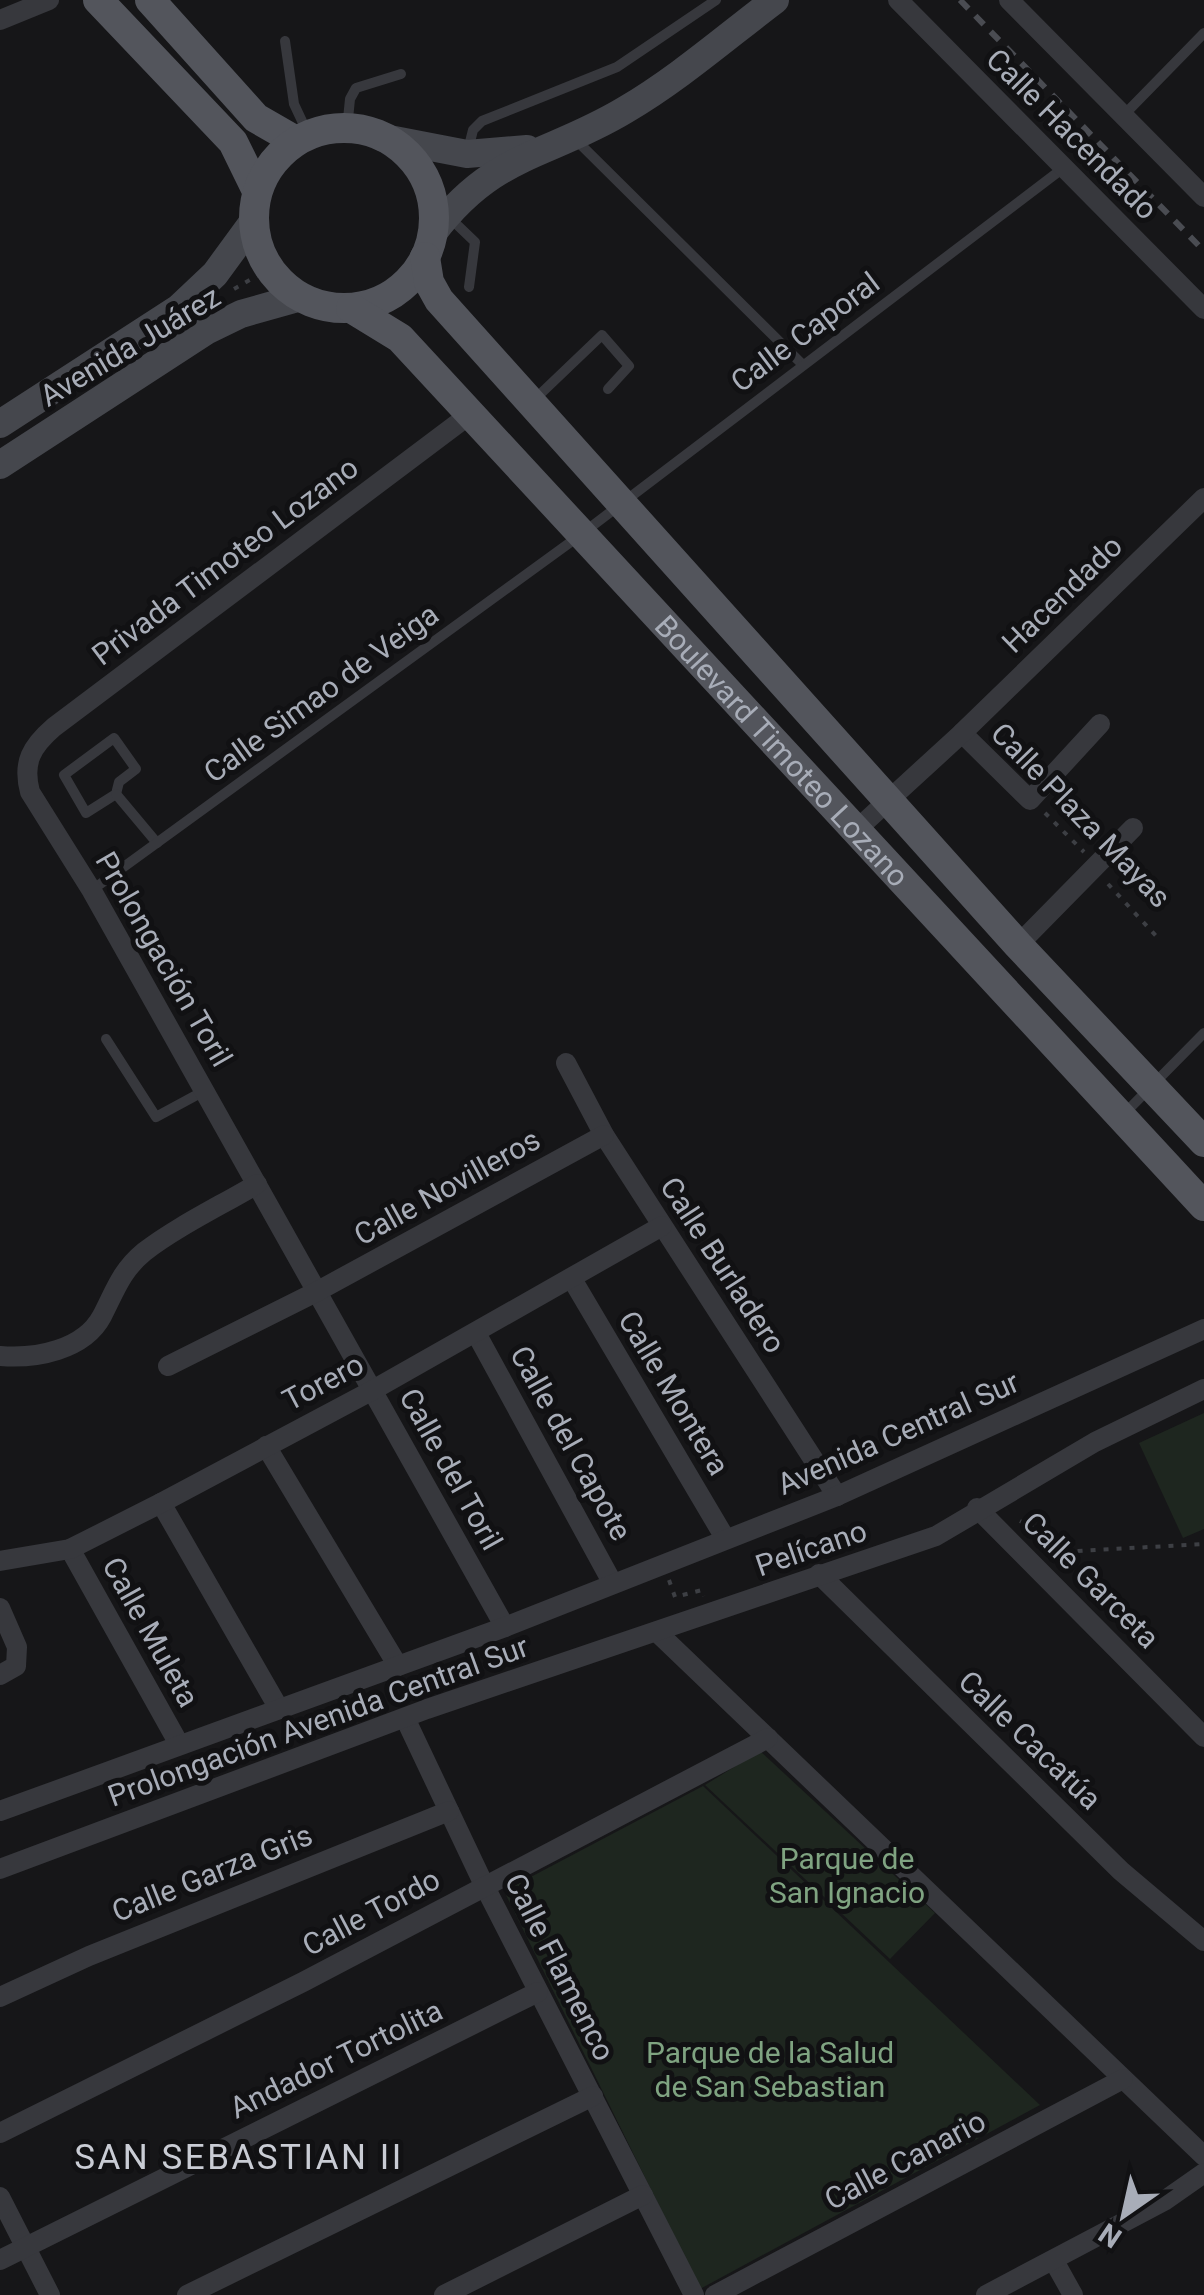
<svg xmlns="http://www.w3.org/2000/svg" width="1204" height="2295" viewBox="0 0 1204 2295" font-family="Roboto,sans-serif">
  <rect width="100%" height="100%" fill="#161618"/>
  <!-- green -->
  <g fill="#1e261f">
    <polygon points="1204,1413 1204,1529 1183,1538 1139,1443"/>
    <polygon points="760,1751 935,1913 890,1959 705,1785"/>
    <polygon points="703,1786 1040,2105 700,2289 504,1891"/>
  </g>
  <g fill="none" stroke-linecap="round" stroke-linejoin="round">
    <!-- path -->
    <g stroke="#3d3f44" stroke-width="4" stroke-dasharray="5 8" stroke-linecap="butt">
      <polyline points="234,289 269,269"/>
      <polyline points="1045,813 1084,852"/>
      <polyline points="1108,884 1157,937"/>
      <polyline points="1020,1521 1077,1551 1204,1544"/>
      <polyline points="669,1580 675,1597 702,1590 704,1596"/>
    </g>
    <!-- service -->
    <g stroke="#37383d" stroke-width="10">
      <polyline points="285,41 294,104 309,136"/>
      <polyline points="1121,118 1204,33"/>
      <polyline points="347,129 350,99 356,88 401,74"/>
      <polyline points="576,140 803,365"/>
      <polyline points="468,150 473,130 482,121 617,67 716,0"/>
      <polyline points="451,219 475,242 469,287"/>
      <polyline points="534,400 602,335 629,366 608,389"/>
      <polygon points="114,738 136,769 119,782 116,794 86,813 64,775"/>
      <polyline points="116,794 157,843"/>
      <polyline points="92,890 579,536 1062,169"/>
      <polyline points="106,1039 156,1117 204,1091"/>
      <polyline points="1124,1114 1204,1033"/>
    </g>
    <!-- minor -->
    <g stroke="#37383d" stroke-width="20">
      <polyline points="898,0 1204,309"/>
      <polyline points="1009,0 1204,197"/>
      <polyline points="0,20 49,0"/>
      <path d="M469,415L54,727C32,746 22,762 30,792L92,891L505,1627"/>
      <polyline points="962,733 1030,800 1100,724"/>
      <polyline points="854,832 962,733 1204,498"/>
      <polyline points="1018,945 1133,828"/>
      <polyline points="566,1063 604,1135 837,1496"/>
      <polyline points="572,1279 725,1538"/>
      <polyline points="476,1333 612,1582"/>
      <path d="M0,1356C36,1359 84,1350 102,1316C115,1291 121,1271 144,1252C178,1226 220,1206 257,1184"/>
      <polyline points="168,1366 318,1291 604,1135"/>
      <polyline points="266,1446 398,1666"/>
      <polyline points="161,1503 278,1707"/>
      <polyline points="977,1508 1204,1737"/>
      <polyline points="70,1549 179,1744"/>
      <polyline points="0,1561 70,1549 161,1503 373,1390 662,1226"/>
      <polyline points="819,1574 1121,1871 1204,1941"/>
      <polyline points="0,1608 17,1647 16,1666 0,1675"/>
      <polyline points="659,1634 1204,2156"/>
      <polyline points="405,1718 485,1887 694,2295"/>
      <polyline points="0,1811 505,1627 837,1496 1204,1329"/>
      <polyline points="0,1869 427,1709 936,1536 1095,1442 1204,1389"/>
      <polyline points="0,1997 89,1956 449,1811"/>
      <polyline points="0,2133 303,1982 768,1738"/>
      <polyline points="0,2197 50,2295"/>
      <polyline points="0,2260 538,1992"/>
      <polyline points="1054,2261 1073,2295"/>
      <polyline points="187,2295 593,2096"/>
      <polyline points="444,2295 643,2195"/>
      <polyline points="715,2295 1123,2079"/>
      <polyline points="986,2295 1164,2201 1204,2173"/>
    </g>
    <!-- secondary -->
    <g stroke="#45474d" stroke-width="28">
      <polyline points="384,138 467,154 527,149"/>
      <path d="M433,233C494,152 547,157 625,110C678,79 726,37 775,0"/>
      <polyline points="0,424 179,308 215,274 253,222"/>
      <polyline points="0,465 206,331 241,314 301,297"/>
    </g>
    <!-- primary -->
    <g stroke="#53555c" stroke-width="30">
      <polyline points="98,0 233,142 257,191"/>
      <polyline points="150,0 256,118 296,141"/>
      <circle cx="344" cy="218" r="90"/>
      <polyline points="425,257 429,282 439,300 1018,945 1204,1142"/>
      <path id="s1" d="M351,308L400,338L1204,1206"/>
    </g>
    <!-- rail -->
    <polyline stroke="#4a4c52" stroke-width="6" stroke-dasharray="12 10" stroke-linecap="butt" points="960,0 1204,251"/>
  </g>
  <g text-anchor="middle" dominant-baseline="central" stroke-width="10" stroke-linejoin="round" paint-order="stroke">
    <!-- street labels -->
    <g font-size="30" fill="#a8adb8" stroke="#111113">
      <text transform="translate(1072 134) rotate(45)">Calle Hacendado</text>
      <text transform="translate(805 332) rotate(-37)">Calle Caporal</text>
      <text transform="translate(130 346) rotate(-31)">Avenida Juárez</text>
      <text transform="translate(225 561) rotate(-37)">Privada Timoteo Lozano</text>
      <text transform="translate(1062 594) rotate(-44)">Hacendado</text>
      <text transform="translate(321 693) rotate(-36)">Calle Simao de Veiga</text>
      <text stroke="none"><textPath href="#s1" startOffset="620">Boulevard Timoteo Lozano</textPath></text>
      <text transform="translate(1081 815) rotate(46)">Calle Plaza Mayas</text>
      <text transform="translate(164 959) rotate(60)">Prolongación Toril</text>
      <text transform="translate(447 1187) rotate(-29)">Calle Novilleros</text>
      <text transform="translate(723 1265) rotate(57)">Calle Burladero</text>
      <text transform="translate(323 1382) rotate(-28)">Torero</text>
      <text transform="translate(674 1393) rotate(59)">Calle Montera</text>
      <text transform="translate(898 1433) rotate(-24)">Avenida Central Sur</text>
      <text transform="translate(571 1443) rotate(61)">Calle del Capote</text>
      <text transform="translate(451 1469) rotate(61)">Calle del Toril</text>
      <text transform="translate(811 1548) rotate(-19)">Pelícano</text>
      <text transform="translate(1091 1580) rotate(45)">Calle Garceta</text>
      <text transform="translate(151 1632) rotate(61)">Calle Muleta</text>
      <text transform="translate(318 1721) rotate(-20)">Prolongación Avenida Central Sur</text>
      <text transform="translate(1030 1740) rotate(44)">Calle Cacatúa</text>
      <text transform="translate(212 1873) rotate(-22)">Calle Garza Gris</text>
      <text transform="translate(371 1912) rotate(-28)">Calle Tordo</text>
      <text transform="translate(560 1967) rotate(63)">Calle Flamenco</text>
      <text transform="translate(336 2059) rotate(-26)">Andador Tortolita</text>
      <text transform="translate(905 2160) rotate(-28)">Calle Canario</text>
    </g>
    <!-- park labels -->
    <g font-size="30" fill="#7fa381" stroke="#111113">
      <text x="847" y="1858">Parque de<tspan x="847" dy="34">San Ignacio</tspan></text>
      <text x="770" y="2052">Parque de la Salud<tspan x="770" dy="34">de San Sebastian</tspan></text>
    </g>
    <!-- quarter labels -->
    <g font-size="35" letter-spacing="2.5" fill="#c9ccd4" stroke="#111113">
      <text x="239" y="2157">SAN SEBASTIAN II</text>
    </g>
  </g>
  <!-- north arrow -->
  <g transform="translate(1124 2215) rotate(214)" stroke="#111113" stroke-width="8" paint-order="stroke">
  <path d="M0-8L18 38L0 25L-18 38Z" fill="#a8adb8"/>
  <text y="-15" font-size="28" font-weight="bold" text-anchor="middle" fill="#a8adb8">N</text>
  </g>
</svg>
